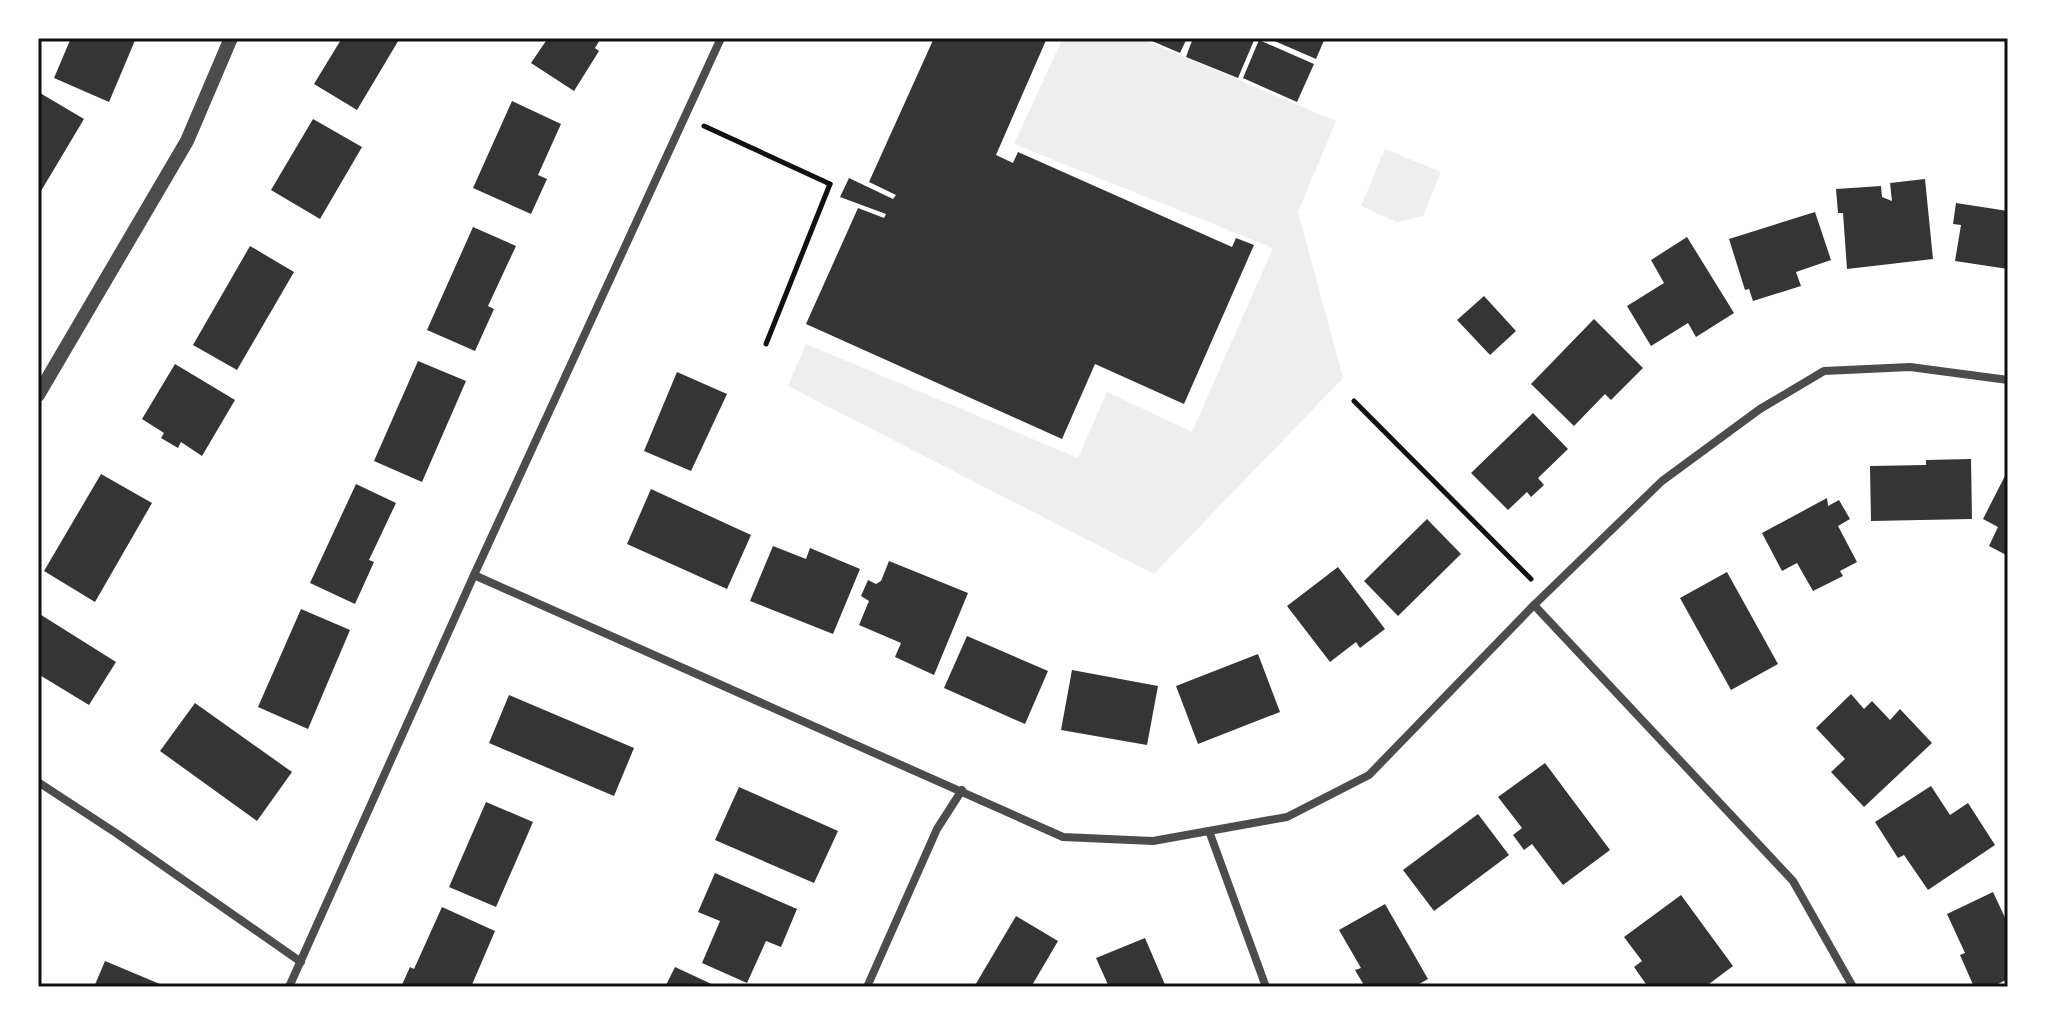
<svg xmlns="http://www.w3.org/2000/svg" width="2046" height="1025" viewBox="0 0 2046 1025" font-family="'Exo 2',sans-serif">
  <rect width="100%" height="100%" fill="#fff"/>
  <!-- green -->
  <g fill="#eee">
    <polygon points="1063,38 1139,38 1336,121 1298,212 1343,378 1154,574 788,386 806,344 1078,458 1107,392 1192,432 1273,248 1014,144"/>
    <polygon points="1385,149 1441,172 1423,216 1397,222 1361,206"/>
  </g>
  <!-- building -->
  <g fill="#353535">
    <polygon points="71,38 136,38 109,102 54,78"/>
    <polygon points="342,38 400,38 357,110 314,84"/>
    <polygon points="548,38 601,38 595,48 599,51 574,91 531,63"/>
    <polygon points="934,38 1047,38 996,155 1013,163 1018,152 1232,247 1236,238 1254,245 1184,404 1095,364 1062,439 806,324 858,208 884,218 886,214 840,197 849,178 893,199 896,195 869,182"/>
    <polygon points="1145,38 1187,38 1180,53"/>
    <polygon points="1193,38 1255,38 1238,78 1186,57"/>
    <polygon points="1268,38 1325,38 1316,59"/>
    <polygon points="1259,40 1314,64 1297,102 1243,78"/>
    <polygon points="40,93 84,119 38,196 38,96"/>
    <polygon points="512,101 561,124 538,175 547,179 531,214 473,188"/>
    <polygon points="313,119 362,147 320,219 271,190"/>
    <polygon points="1925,179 1933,259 1847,269 1843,213 1838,213 1836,189 1881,186 1882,197 1892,201 1890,183"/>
    <polygon points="1956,203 2008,211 2008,269 1955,261 1961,225 1953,224"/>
    <polygon points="1815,212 1831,260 1796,272 1801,286 1753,301 1749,289 1745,290 1729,239"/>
    <polygon points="473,227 516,246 488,306 494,309 475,351 427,330"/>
    <polygon points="1687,237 1734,313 1696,337 1688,323 1651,346 1627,306 1664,283 1651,260"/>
    <polygon points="250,246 294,272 237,370 193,345"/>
    <polygon points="1484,296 1516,331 1490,355 1457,320"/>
    <polygon points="1594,319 1643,368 1611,400 1605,394 1574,426 1531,384"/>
    <polygon points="418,361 466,381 422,482 374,461"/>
    <polygon points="175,364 235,400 202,456 181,442 178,448 161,438 164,433 142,419"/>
    <polygon points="677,372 727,394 691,471 644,451"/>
    <polygon points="1533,413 1568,449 1538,478 1544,485 1531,497 1527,492 1508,510 1471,473"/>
    <polygon points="1971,459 1972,519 1871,521 1870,466 1926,465 1926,460"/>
    <polygon points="2008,470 2008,556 1989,546 1998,527 1983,519"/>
    <polygon points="101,474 152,503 95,602 44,571"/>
    <polygon points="356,484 396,503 369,560 374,562 355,604 310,583"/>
    <polygon points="651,489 751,535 727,589 627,544"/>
    <polygon points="1827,498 1828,506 1839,500 1850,519 1838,526 1857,562 1840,571 1843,576 1813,591 1797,563 1782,571 1762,533"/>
    <polygon points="1427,519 1461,554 1398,616 1364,581"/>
    <polygon points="773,546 806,559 810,548 860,569 833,634 750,601"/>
    <polygon points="889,561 968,593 934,675 895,657 901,643 859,625 869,601 861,596 868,580 876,584 881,581"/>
    <polygon points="1338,567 1385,629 1360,648 1356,642 1330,662 1287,606"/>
    <polygon points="1727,572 1778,664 1731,690 1680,598"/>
    <polygon points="301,609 350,630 308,729 258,707"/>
    <polygon points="38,613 116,662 89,705 38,674"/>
    <polygon points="967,636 1048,671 1025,724 944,688"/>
    <polygon points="1258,654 1280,712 1198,744 1176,686"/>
    <polygon points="1072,670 1158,686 1147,745 1061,730"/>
    <polygon points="1851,694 1864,709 1872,701 1890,720 1900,709 1932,743 1864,807 1831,772 1845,759 1816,728"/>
    <polygon points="509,695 634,748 614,796 489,743"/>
    <polygon points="195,703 292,772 257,821 160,751"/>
    <polygon points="1545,763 1610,850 1563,885 1532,844 1524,850 1513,835 1522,828 1498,797"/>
    <polygon points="1931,786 1950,815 1968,803 1995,845 1928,890 1904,855 1898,858 1875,822"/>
    <polygon points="739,787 838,831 814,883 715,840"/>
    <polygon points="486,802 533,822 496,907 449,887"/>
    <polygon points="1478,814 1509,855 1434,911 1403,870"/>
    <polygon points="715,873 797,909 781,947 766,941 747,983 702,963 720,921 698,912"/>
    <polygon points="1993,892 2008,924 2008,979 1992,987 1974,987 1960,955 1965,953 1947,914"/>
    <polygon points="1681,895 1733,966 1705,987 1648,987 1634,967 1642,961 1624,937"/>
    <polygon points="1385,904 1428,979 1414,987 1365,987 1355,970 1361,968 1339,930"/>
    <polygon points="442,907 495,931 471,987 401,987 410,967 414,969"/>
    <polygon points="1016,916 1058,941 1031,987 974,987"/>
    <polygon points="1145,938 1166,987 1109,987 1096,958"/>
    <polygon points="105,961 167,987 94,987"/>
    <polygon points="675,967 718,987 665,987"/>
  </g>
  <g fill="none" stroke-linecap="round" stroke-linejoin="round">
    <!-- path -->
    <g stroke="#111" stroke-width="5">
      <polyline points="704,126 830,184 827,183"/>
      <polyline points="766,344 830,184"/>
      <polyline points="1354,401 1531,579"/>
    </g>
    <!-- minor -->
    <g stroke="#4c4c4c" stroke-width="8">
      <polyline points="474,575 1063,837 1153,841 1287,817 1369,775 1534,605 1662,481 1760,409 1824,371 1910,367 2008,380"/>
      <polyline points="1534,605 1793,881 1853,987"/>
      <polyline points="38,782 116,833 301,962"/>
      <polyline points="1209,831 1266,987"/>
      <polyline points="289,987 474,575 721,38"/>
      <polyline points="867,987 937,829 962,790"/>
    </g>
    <!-- tertiary -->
    <polyline stroke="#4c4c4c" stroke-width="14" points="38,395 187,141 231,38"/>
  </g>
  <!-- border -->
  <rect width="2046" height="1025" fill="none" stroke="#ffffff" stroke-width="80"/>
  <rect x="40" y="40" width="1966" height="945" fill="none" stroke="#111" stroke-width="3"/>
</svg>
